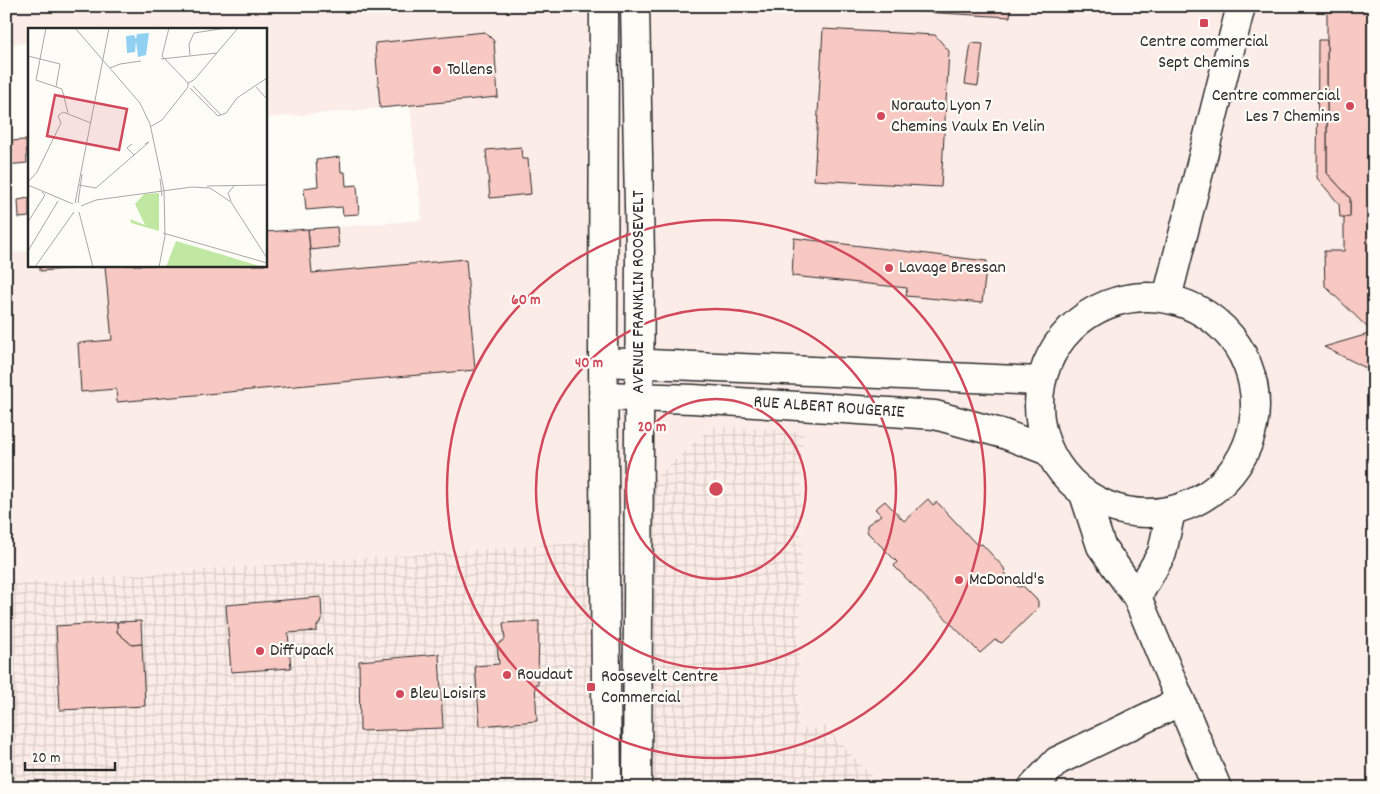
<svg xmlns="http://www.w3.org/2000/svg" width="1380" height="794" viewBox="0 0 1380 794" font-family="Dekko,sans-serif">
  <defs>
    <pattern id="industrial-grid" width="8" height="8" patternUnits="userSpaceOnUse" patternTransform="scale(1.25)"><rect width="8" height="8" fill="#fcece7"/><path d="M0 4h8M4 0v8" fill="none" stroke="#d8cbc6"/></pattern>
  </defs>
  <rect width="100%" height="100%" fill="#fdfcf7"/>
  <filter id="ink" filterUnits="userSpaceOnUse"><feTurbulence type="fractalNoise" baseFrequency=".02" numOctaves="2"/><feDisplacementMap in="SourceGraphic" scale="10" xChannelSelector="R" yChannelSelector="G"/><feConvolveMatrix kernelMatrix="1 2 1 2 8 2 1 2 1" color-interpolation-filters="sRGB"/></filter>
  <g filter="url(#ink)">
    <!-- built -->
    <polygon fill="#fcece7" points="6,6 1374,6 1374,788 883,788 825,726 798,730 803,433 713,426 584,542 6,584 6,253 29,251 29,265 265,265 265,233 422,220 410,106 265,118 265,29 29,29 29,43 6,44"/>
    <!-- industrial -->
    <polygon fill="url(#industrial-grid)" points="713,426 803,432 798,729 825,726 883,788 6,788 6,584 584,542"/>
    <!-- building -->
    <g fill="#f8c8c2" stroke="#2b2b2b">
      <polygon points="818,6 1011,6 1010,17"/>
      <polygon points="1327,11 1374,11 1374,334 1325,286 1324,251 1344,251 1344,217 1350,217 1350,198 1327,173"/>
      <polygon points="823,29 935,35 949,51 941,187 814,180"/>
      <polygon points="485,32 494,41 498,97 380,108 375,43"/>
      <polygon points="1318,40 1327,40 1327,173 1350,198 1350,217 1340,217 1339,204 1317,178"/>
      <polygon points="971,43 983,44 978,86 965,84"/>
      <polygon points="26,140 27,163 6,165 6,141"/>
      <polygon points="521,147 522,159 528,159 531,194 490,198 486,150"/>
      <polygon points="340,157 341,172 345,172 346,186 357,185 359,214 343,215 342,207 306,210 304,188 318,186 316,160"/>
      <polygon points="29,198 29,217 19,218 18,200"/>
      <polygon points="337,227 339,247 310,250 308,229"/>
      <polygon points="308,229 312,273 466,259 475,370 117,402 116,389 81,392 78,343 112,340 105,266 40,271 40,265 265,265 265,232"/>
      <polygon points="794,238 987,261 982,303 906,296 907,288 792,276"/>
      <polygon points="1372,333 1374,371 1372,371 1324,347"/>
      <polygon points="928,499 933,505 937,502 977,545 982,544 1004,568 1005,573 1018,587 1023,586 1038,601 1038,608 1002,643 995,640 980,653 894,566 897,562 867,532 867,525 881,515 875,509 885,501 904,521"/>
      <polygon points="321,597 322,620 317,626 317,631 288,633 291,668 231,672 226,605"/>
      <polygon points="141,621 142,644 132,645 117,632 117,622"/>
      <polygon points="539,621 538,684 535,684 537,721 480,726 475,666 499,664 497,645 505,639 503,623"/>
      <polygon points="117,622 117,632 132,645 142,644 145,706 60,710 56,626"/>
      <polygon points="439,654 443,728 360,731 359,661"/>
    </g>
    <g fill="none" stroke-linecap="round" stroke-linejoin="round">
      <!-- street casing -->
      <g stroke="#2b2b2b" stroke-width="31">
        <g id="street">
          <circle cx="1147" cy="405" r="108"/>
          <polyline points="1167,298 1241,6"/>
          <polyline points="603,362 1041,381"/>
          <polyline points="604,396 693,399 935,415 1004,434 1048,451"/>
          <polyline points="1084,494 1101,546 1137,597 1217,788"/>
          <polyline points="1137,597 1162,553 1171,511"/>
          <polyline points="1032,788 1057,761 1181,701"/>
        </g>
      </g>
      <!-- secondary casing -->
      <g stroke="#2b2b2b" stroke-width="31">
        <g id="secondary">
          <polyline points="604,6 603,362 607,788"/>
          <polyline points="635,6 640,256 637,788"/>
        </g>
      </g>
      <!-- street -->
      <use href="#street" stroke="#fdfcf7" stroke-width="28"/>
      <!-- secondary -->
      <use href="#secondary" stroke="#fdfcf7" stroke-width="28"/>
    </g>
  </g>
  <!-- distance rings -->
  <g fill="none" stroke="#d1495b" stroke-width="2.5">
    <circle cx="716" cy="489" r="90"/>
    <circle cx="716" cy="489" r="180"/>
    <circle cx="716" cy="489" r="269"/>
  </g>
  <!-- markers -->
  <g fill="#d1495b" stroke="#fdfcf7" stroke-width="2">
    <rect x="1199" y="18" width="10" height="10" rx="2.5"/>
    <circle cx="437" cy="70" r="5"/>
    <circle cx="1350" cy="106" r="5"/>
    <circle cx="881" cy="116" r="5"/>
    <circle cx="889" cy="268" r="5"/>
    <circle cx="959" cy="580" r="5"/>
    <circle cx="260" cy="651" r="5"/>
    <circle cx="507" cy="675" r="5"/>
    <rect x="586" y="682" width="10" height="10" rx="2.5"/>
    <circle cx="400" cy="694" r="5"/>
  </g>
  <g text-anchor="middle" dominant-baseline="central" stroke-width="4.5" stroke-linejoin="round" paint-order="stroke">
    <!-- poi labels -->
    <g font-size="18" fill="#2b2b2b" stroke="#fdfcf7" text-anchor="start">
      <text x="1204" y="42" text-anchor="middle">Centre commercial<tspan x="1204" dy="21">Sept Chemins</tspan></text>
      <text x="447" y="70">Tollens</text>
      <text x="1340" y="96" text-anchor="end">Centre commercial<tspan x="1340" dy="21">Les 7 Chemins</tspan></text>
      <text x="891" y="106">Norauto Lyon 7<tspan x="891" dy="21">Chemins Vaulx En Velin</tspan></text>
      <text x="899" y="268">Lavage Bressan</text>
      <text x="969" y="580">McDonald's</text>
      <text x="270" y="651">Diffupack</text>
      <text x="517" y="675">Roudaut</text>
      <text x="601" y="677">Roosevelt Centre<tspan x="601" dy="21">Commercial</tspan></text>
      <text x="410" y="694">Bleu Loisirs</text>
    </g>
    <!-- street labels -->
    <g font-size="18" fill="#2b2b2b" stroke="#fdfcf7">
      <text transform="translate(639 292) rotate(-90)">AVENUE FRANKLIN ROOSEVELT</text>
      <text transform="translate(829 408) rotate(4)">RUE ALBERT ROUGERIE</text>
    </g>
  </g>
  <!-- overview -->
  <g transform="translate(28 28)">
    <rect width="239" height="239" fill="#fdfcf7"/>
    <path d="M131,165V203L103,195L102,191L117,197L107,176L116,166ZM148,213L192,226L235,239H138Z" fill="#c0e8a3"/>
    <path d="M121,5L118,27L110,29L108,13L107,24L99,25L98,8L106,7L108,11L109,6Z" fill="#90d1f1"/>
    <path fill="none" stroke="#a9a8a5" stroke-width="1" d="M18,0L8,52L34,61L40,85M47,0L112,75L122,96L136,162L137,208L131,239M141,0L134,28L160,55M162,27L161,16L166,5L198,0M0,28L32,36L28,59M133,31L189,25M82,40L92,36L113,33M165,58L193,87M228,59L239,71M162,60L190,88L198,85L209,70L239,50M33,95L30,88L35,84L63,95M122,99L134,92L160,59V55L166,52L210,0M104,116L99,120L106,127M132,151L134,168M0,154L9,144L33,95M0,157L45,176M51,157L68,160L121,114L117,116M179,158L239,157M203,173L200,165L206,158M47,175L81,0M50,175L54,146M53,178L68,172L164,159L182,160L203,174L239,230M51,184L65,239M0,194L17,167L14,164M135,205L239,235M0,223L30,173M7,239L46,184"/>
    <path fill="#d1495b" fill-opacity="0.15" stroke="#d1495b" stroke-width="2.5" d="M27,67L99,81L91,122L19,108Z"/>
    <rect width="239" height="239" fill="none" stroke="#2b2b2b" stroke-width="2.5"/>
  </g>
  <circle cx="716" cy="489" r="8" fill="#d1495b" stroke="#fdfcf7" stroke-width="2.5"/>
  <g font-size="15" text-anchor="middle" font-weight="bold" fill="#d1495b" stroke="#fdfcf7" stroke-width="4.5" stroke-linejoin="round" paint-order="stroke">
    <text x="526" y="304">60 m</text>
    <text x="589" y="367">40 m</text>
    <text x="652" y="431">20 m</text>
  </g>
  <!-- margin -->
  <rect width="1380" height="794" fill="none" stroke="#fdfcf7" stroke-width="25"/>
  <rect x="12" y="12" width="1355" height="769" fill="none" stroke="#2b2b2b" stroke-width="2" filter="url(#ink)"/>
  <!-- scale -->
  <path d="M25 762v8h90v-8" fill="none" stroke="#2b2b2b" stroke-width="2.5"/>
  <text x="32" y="762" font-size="15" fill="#2b2b2b" stroke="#fdfcf7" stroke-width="4" paint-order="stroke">20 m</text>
</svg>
